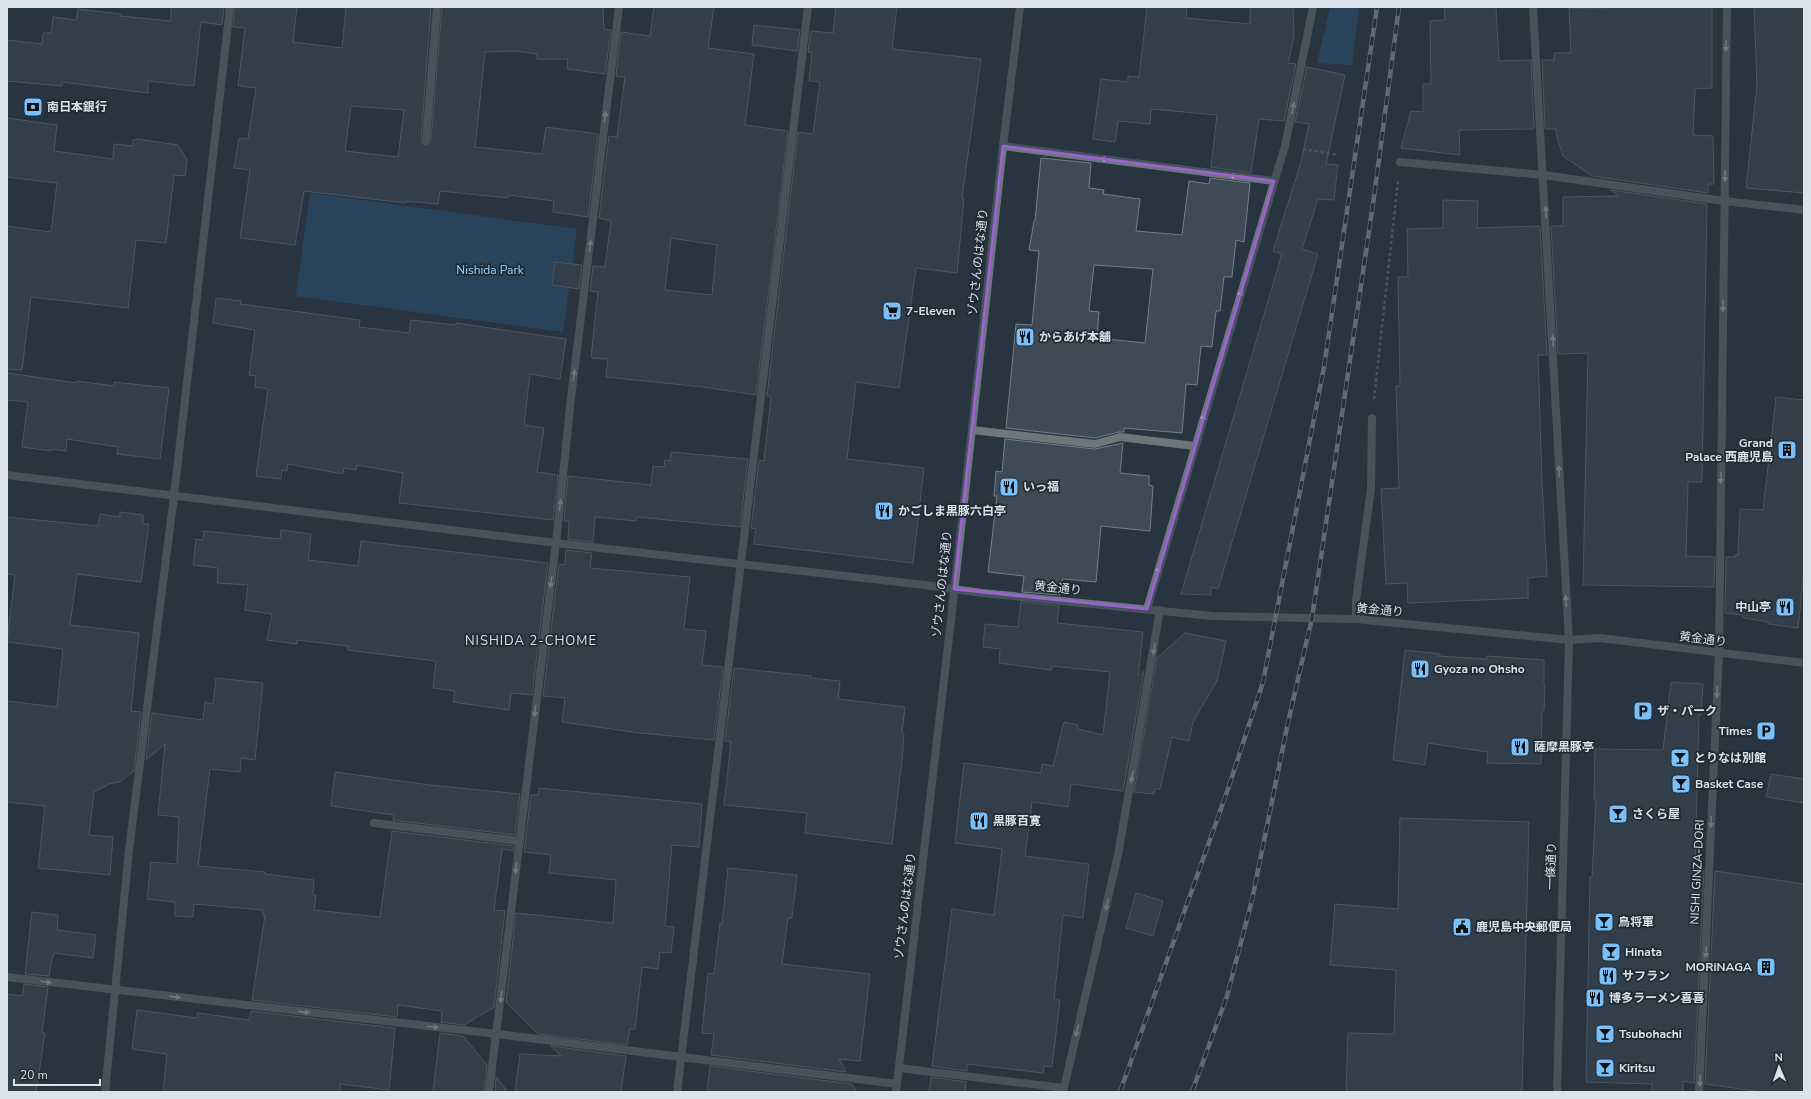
<svg xmlns="http://www.w3.org/2000/svg" width="1811" height="1099" viewBox="0 0 1811 1099" font-family="'Nunito Sans','Noto Sans JP',sans-serif">
  <rect width="100%" height="100%" fill="#28343f"/>
  <!-- green -->
  <g fill="#2b587b">
    <polygon points="1330,7 1359,7 1352,65 1317,63"/>
    <polygon points="310,193 577,229 563,332 296,296"/>
  </g>
  <!-- building -->
  <g fill="#3e4b56" stroke="#72808c" fill-rule="evenodd">
    <polygon points="171,7 224,7 222,25 201,22 194,86 148,81 148,93 62,82 62,86 7,81 7,40 42,44 43,33 51,33 53,17 76,20 78,9 120,14 120,16 171,21"/>
    <path d="M235,7H297L293,42L342,48L346,7H431L421,140L423,144L426,145L430,143L431,140L442,7H603L604,29L611,30L605,74L567,69L568,59H537V54L515,51L485,52L475,147L542,154L546,127L598,134L588,217L553,212L554,201L509,195L508,198L440,191L438,204L407,201L406,203L304,191L295,245L240,238L250,170L234,168L239,138L248,139L256,88L238,86L245,28L233,27ZM351,106L404,110L398,157L345,151Z"/>
    <path d="M654,7H714L708,48L754,54L745,125L788,131L756,395L703,387L606,377L608,359L591,358L598,292L590,291L593,266L605,267L611,221L599,218L609,136L617,137L625,77L616,76L621,32L650,36ZM671,238L717,245L712,295L665,290Z"/>
    <polygon points="836,7 897,7 892,49 981,59 962,198 964,199 957,273 916,268 899,388 856,382 847,459 924,468 913,563 754,544 756,529 751,528 759,460 764,461 771,397 767,396 798,132 813,134 820,82 809,81 812,53 808,52 811,31 833,33"/>
    <polygon points="1147,7 1187,7 1186,18 1250,24 1250,7 1293,7 1294,37 1288,63 1296,64 1284,121 1259,119 1251,173 1211,167 1217,115 1151,109 1150,124 1118,121 1115,142 1093,139 1101,79 1128,82 1128,76 1139,77"/>
    <polygon points="1444,7 1496,7 1499,61 1531,60 1534,129 1459,130 1460,155 1401,148 1411,111 1423,112 1423,84 1431,84 1430,21 1445,20"/>
    <polygon points="1712,7 1712,88 1695,89 1693,135 1713,136 1714,184 1708,184 1708,193 1592,176 1563,156 1557,137 1556,129 1545,129 1542,60 1554,60 1554,53 1571,53 1569,8"/>
    <polygon points="1754,7 1804,7 1804,193 1746,188 1757,86"/>
    <polygon points="754,25 800,30 797,51 752,45"/>
    <polygon points="1307,67 1345,75 1326,164 1338,165 1334,200 1318,199 1302,249 1318,254 1218,589 1211,587 1211,595 1181,594 1282,254 1273,251 1301,162 1309,124 1295,122"/>
    <polygon points="7,118 57,125 54,151 113,159 114,144 133,146 133,140 137,139 178,145 187,160 185,176 174,175 166,243 136,240 128,308 31,297 22,370 7,369 7,226 51,232 57,183 7,177"/>
    <path d="M1041,158L1091,163L1089,188L1104,190L1103,194L1140,199L1136,231L1182,235L1189,181L1209,184L1210,178L1250,183L1244,242L1236,240L1232,277H1224L1220,311H1216L1212,347L1201,346L1197,385L1186,384L1182,433L1124,428V432H1119L1095,438L1006,428L1016,324L1032,325L1039,251L1029,250L1034,221H1035ZM1094,265L1153,269L1145,343L1097,338L1099,312L1089,311Z"/>
    <polygon points="1611,190 1707,204 1702,482 1688,482 1686,556 1715,557 1714,587 1583,585 1588,353 1558,354 1551,226 1563,226 1563,197 1619,196"/>
    <polygon points="1443,200 1478,201 1477,228 1540,226 1547,355 1538,355 1542,482 1547,576 1528,578 1528,598 1408,603 1407,583 1386,584 1381,489 1399,488 1396,386 1400,386 1398,277 1408,277 1407,229 1443,228"/>
    <polygon points="555,262 582,265 579,289 552,285"/>
    <polygon points="216,298 241,301 240,304 360,320 359,327 409,333 411,320 456,325 456,323 566,339 560,379 530,374 524,425 544,428 537,472 558,475 553,520 399,503 403,473 357,465 356,470 344,468 343,474 288,464 287,471 282,470 281,479 256,476 268,389 255,387 256,376 249,375 255,330 213,323"/>
    <polygon points="7,373 77,383 77,381 114,386 114,382 169,388 160,459 117,454 118,447 67,439 66,451 51,449 51,451 22,447 28,402 7,400"/>
    <polygon points="1776,397 1804,400 1804,571 1798,628 1768,624 1768,622 1744,618 1742,615 1725,613 1726,557 1735,557 1735,555 1738,555 1740,509 1763,510"/>
    <polygon points="1005,439 1095,449 1123,443 1120,473 1149,476 1149,485 1153,486 1150,531 1101,526 1096,582 1064,579 1062,580 1060,595 1022,592 1024,576 988,572 997,496 994,496 996,471 1002,472"/>
    <polygon points="671,452 748,459 740,527 637,517 636,521 595,517 593,542 568,539 569,521 564,521 568,476 651,485 653,466 664,467 665,460 670,461"/>
    <polygon points="120,512 143,515 143,524 149,524 141,582 77,574 70,625 139,633 131,711 141,712 134,771 119,782 109,784 94,792 89,835 113,837 110,875 38,868 45,806 7,802 7,701 57,707 63,649 7,642 15,575 7,574 7,517 98,526 100,514 120,517"/>
    <polygon points="281,530 311,534 308,560 358,566 361,541 548,563 532,695 511,693 509,710 453,702 455,691 433,688 436,661 347,650 348,646 297,640 297,644 267,640 272,614 245,610 248,585 217,583 218,568 193,565 196,539 203,540 204,531 280,539"/>
    <polygon points="566,550 592,553 590,568 690,577 684,629 706,631 702,665 723,667 714,740 640,733 562,722 565,698 543,696 559,564 565,565"/>
    <polygon points="1021,602 1059,606 1057,623 1143,632 1138,676 1144,671 1123,791 1071,784 1068,807 1032,802 1025,856 1089,864 1083,918 1063,915 1054,1000 1060,1000 1052,1067 1044,1066 1043,1073 967,1064 967,1071 932,1066 952,909 994,915 1002,849 955,843 964,763 1041,773 1042,764 1053,766 1064,722 1078,725 1078,729 1103,735 1110,672 1052,666 1051,670 999,663 1000,649 983,647 985,624 1018,627"/>
    <polygon points="1185,633 1226,641 1217,681 1193,722 1189,741 1172,737 1160,789 1155,789 1154,794 1134,792 1157,658"/>
    <polygon points="1405,650 1440,654 1439,656 1487,659 1487,656 1544,660 1544,684 1545,684 1544,710 1542,710 1541,764 1487,763 1488,752 1428,743 1425,765 1393,760"/>
    <polygon points="734,668 811,676 810,678 840,681 838,699 905,707 902,733 904,734 902,759 892,844 805,833 807,813 724,805 731,742 725,741"/>
    <polygon points="216,678 263,683 255,760 241,758 240,772 210,769 198,866 265,872 265,874 314,880 313,895 316,896 314,910 380,917 392,831 514,846 513,851 502,849 494,910 505,911 494,1007 464,1025 441,1022 442,1011 398,1005 397,1017 252,1000 265,915 263,915 263,910 194,904 193,917 175,916 175,902 147,899 151,862 177,864 179,817 158,815 165,744 146,760 152,713 203,720 205,702 213,704"/>
    <polygon points="1671,682 1703,684 1701,715 1699,715 1695,869 1704,870 1694,1083 1683,1081 1683,1092 1652,1092 1652,1084 1586,1082 1590,877 1592,877 1596,800 1594,800 1595,749 1663,750"/>
    <polygon points="335,772 430,785 520,794 515,835 393,820 394,815 331,806"/>
    <polygon points="1771,774 1804,779 1804,803 1766,797"/>
    <polygon points="539,788 702,804 699,847 672,845 665,926 674,927 671,953 660,952 658,969 642,967 635,1029 630,1029 627,1045 538,1034 506,1002 516,913 613,923 616,880 549,873 551,855 524,852 531,795 538,795"/>
    <polygon points="1400,818 1529,822 1522,1092 1346,1092 1348,1033 1394,1034 1396,970 1330,965 1335,904 1398,909"/>
    <polygon points="728,868 797,875 792,918 788,918 782,964 870,974 860,1061 839,1059 846,1072 711,1055 714,1034 702,1033 708,973 714,974 720,924 722,924"/>
    <polygon points="1715,871 1804,884 1804,1092 1762,1092 1705,1084"/>
    <polygon points="1136,893 1163,901 1153,936 1126,928"/>
    <polygon points="32,912 58,915 57,930 96,935 93,958 54,953 53,958 52,957 49,976 25,974"/>
    <polygon points="24,984 48,987 42,1033 45,1033 36,1092 7,1092 7,994 22,996"/>
    <polygon points="137,1010 197,1018 198,1013 249,1020 251,1011 395,1028 389,1090 340,1084 340,1092 163,1092 167,1054 132,1049"/>
    <polygon points="440,1033 463,1036 487,1065 484,1092 433,1092"/>
    <polygon points="551,1046 626,1056 621,1092 515,1092 520,1054 561,1056"/>
    <polygon points="710,1066 852,1084 857,1092 707,1092"/>
    <polygon points="496,1077 508,1092 495,1092"/>
    <polygon points="931,1077 966,1082 965,1092 929,1092"/>
  </g>
  <g fill="none" stroke-linecap="round" stroke-linejoin="round">
    <!-- path -->
    <g stroke="#727c86" stroke-width="2.5" stroke-dasharray="3 3" stroke-linecap="butt">
      <polyline points="1303,149 1338,155"/>
      <polyline points="1374,399 1398,181"/>
    </g>
    <!-- minor -->
    <g stroke="#6f767b" stroke-width="8">
      <polyline points="1533,7 1569,640"/>
      <polyline points="426,140 437,7"/>
      <polyline points="1003,146 1274,181"/>
      <polyline points="1400,162 1544,175 1724,201 1804,210"/>
      <polyline points="972,430 1095,444 1120,437 1195,446"/>
      <polyline points="1147,609 1285,146 1313,7"/>
      <polyline points="1356,619 1356,600 1371,489 1372,418"/>
      <polyline points="374,823 519,841"/>
      <polyline points="7,977 497,1034 897,1084"/>
      <polyline points="899,1068 1064,1088 1118,855 1160,610"/>
      <polyline points="105,1092 129,850 174,496 230,7"/>
      <polyline points="489,1092 556,543 571,398 619,7"/>
      <polyline points="677,1092 808,7"/>
      <polyline points="1699,1092 1719,653 1727,7"/>
    </g>
    <!-- tertiary -->
    <g stroke="#6f767b" stroke-width="8">
      <polyline points="7,475 556,543 925,585 982,593 1212,616 1356,619 1569,640 1600,638 1804,663"/>
      <polyline points="896,1092 951,620 1003,146 1020,7"/>
      <polyline points="1557,1092 1569,640"/>
    </g>
    <!-- rail casing -->
    <g stroke="#a3acb4" stroke-width="4.5">
      <g id="rail">
        <polyline points="1120,1092 1228,789 1263,682 1324,367 1377,7"/>
        <polyline points="1192,1092 1227,996 1252,900 1287,727 1312,618 1374,197 1399,7"/>
      </g>
    </g>
    <!-- rail -->
    <use href="#rail" stroke="#1e2a34" stroke-width="3" stroke-dasharray="9" stroke-linecap="butt"/>
  </g>
  <!-- one-way arrows -->
  <defs><path id="oneway-solid" d="M-6-.8H1V-3.2L6.5 0L1 3.2V.8H-6Z"/></defs>
  <g fill="#c0c7ce">
    <use href="#oneway-solid" transform="translate(1726 46) rotate(91)"/>
    <use href="#oneway-solid" transform="translate(1293 108) rotate(-79)"/>
    <use href="#oneway-solid" transform="translate(605 117) rotate(-83)"/>
    <use href="#oneway-solid" transform="translate(1106 159) rotate(-173)"/>
    <use href="#oneway-solid" transform="translate(1235 176) rotate(-173)"/>
    <use href="#oneway-solid" transform="translate(1725 176) rotate(91)"/>
    <use href="#oneway-solid" transform="translate(1546 212) rotate(-93)"/>
    <use href="#oneway-solid" transform="translate(590 246) rotate(-83)"/>
    <use href="#oneway-solid" transform="translate(1240 296) rotate(-73)"/>
    <use href="#oneway-solid" transform="translate(1723 306) rotate(91)"/>
    <use href="#oneway-solid" transform="translate(1553 341) rotate(-93)"/>
    <use href="#oneway-solid" transform="translate(574 375) rotate(-83)"/>
    <use href="#oneway-solid" transform="translate(1203 420) rotate(-73)"/>
    <use href="#oneway-solid" transform="translate(1559 471) rotate(-93)"/>
    <use href="#oneway-solid" transform="translate(1721 478) rotate(91)"/>
    <use href="#oneway-solid" transform="translate(560 505) rotate(-84)"/>
    <use href="#oneway-solid" transform="translate(1158 572) rotate(-74)"/>
    <use href="#oneway-solid" transform="translate(551 582) rotate(97)"/>
    <use href="#oneway-solid" transform="translate(1566 601) rotate(-93)"/>
    <use href="#oneway-solid" transform="translate(1154 649) rotate(100)"/>
    <use href="#oneway-solid" transform="translate(1717 692) rotate(92)"/>
    <use href="#oneway-solid" transform="translate(535 711) rotate(97)"/>
    <use href="#oneway-solid" transform="translate(1132 777) rotate(100)"/>
    <use href="#oneway-solid" transform="translate(1711 822) rotate(92)"/>
    <use href="#oneway-solid" transform="translate(516 868) rotate(96)"/>
    <use href="#oneway-solid" transform="translate(1107 905) rotate(103)"/>
    <use href="#oneway-solid" transform="translate(1706 952) rotate(93)"/>
    <use href="#oneway-solid" transform="translate(46 982) rotate(7)"/>
    <use href="#oneway-solid" transform="translate(175 997) rotate(7)"/>
    <use href="#oneway-solid" transform="translate(501 997) rotate(96)"/>
    <use href="#oneway-solid" transform="translate(304 1012) rotate(7)"/>
    <use href="#oneway-solid" transform="translate(433 1027) rotate(7)"/>
    <use href="#oneway-solid" transform="translate(1077 1031) rotate(103)"/>
    <use href="#oneway-solid" transform="translate(1700 1081) rotate(93)"/>
  </g>
  <!-- marked area -->
  <path d="M0 0H1811V1099H0ZM1003,146L1274,181L1147,609L954,589Z" fill="#28343f" fill-opacity=".55" fill-rule="evenodd"/>
  <path fill="none" stroke="#9863cc" stroke-width="3" stroke-linejoin="round" d="M1003,146L1274,181L1147,609L954,589Z"/>
  <!-- icons -->
  <defs>
    <g id="bank-square" transform="scale(1)"><rect x="-9" y="-9" width="18" height="18" rx="4" fill="#7abff8" stroke="#1e2a34"/><path d="M-6-4H6V4H-6ZM0-2.3a2.3 2.3 0 1 0 0 4.6a2.3 2.3 0 1 0 0-4.6Z" fill="#111"/></g>
    <g id="supermarket-square" transform="scale(1)"><rect x="-9" y="-9" width="18" height="18" rx="4" fill="#7abff8" stroke="#1e2a34"/><path d="M-6-5.5h2.5l.6 2H6L4.5 2H-2.5L-4.4-4H-6ZM-1.5 3.2a1.3 1.3 0 1 0 .1 0ZM3 3.2a1.3 1.3 0 1 0 .1 0Z" fill="#111"/></g>
    <g id="restaurant-square" transform="scale(1)"><rect x="-9" y="-9" width="18" height="18" rx="4" fill="#7abff8" stroke="#1e2a34"/><path d="M-5-6h1v4h1v-4h1v4h1v-4h1v5L-1.5 .5V6h-2V.5L-5-1ZM5-6V6H3V1.5H1.5Q1.5-4 5-6Z" fill="#111"/></g>
    <g id="building-square" transform="scale(1)"><rect x="-9" y="-9" width="18" height="18" rx="4" fill="#7abff8" stroke="#1e2a34"/><path d="M-4-6H4V6H1V3H-1V6H-4ZM-2.5-4.3h1.7v1.8h-1.7ZM.8-4.3h1.7v1.8H.8ZM-2.5-1h1.7V.8h-1.7ZM.8-1h1.7V.8H.8Z" fill="#111"/></g>
    <g id="parking-square" transform="scale(1)"><rect x="-9" y="-9" width="18" height="18" rx="4" fill="#7abff8" stroke="#1e2a34"/><path d="M-3.5-5.5H1a3.5 3.5 0 0 1 0 7H-1V5.5H-3.5ZM-1-3.4V-.6H.8a1.4 1.4 0 0 0 0-2.8Z" fill="#111"/></g>
    <g id="bar-square" transform="scale(1)"><rect x="-9" y="-9" width="18" height="18" rx="4" fill="#7abff8" stroke="#1e2a34"/><path d="M-6-5H6L.8 .8V4.5H3.5V6h-7V4.5H-.8V.8Z" fill="#111"/></g>
    <g id="civic-square" transform="scale(1)"><rect x="-9" y="-9" width="18" height="18" rx="4" fill="#7abff8" stroke="#1e2a34"/><path d="M-.6-6.5H3V-4.5H.6V-3L4-1V1h2V6H-6V1h2V-1L-.6-3ZM-1.2 2.5V6h2.4V2.5Z" fill="#111"/></g>
  </defs>
  <g fill-rule="evenodd">
    <use href="#bank-square" x="33" y="107"/>
    <use href="#supermarket-square" x="892" y="311"/>
    <use href="#restaurant-square" x="1025" y="337"/>
    <use href="#building-square" x="1787" y="450"/>
    <use href="#restaurant-square" x="1009" y="487"/>
    <use href="#restaurant-square" x="884" y="511"/>
    <use href="#restaurant-square" x="1785" y="607"/>
    <use href="#restaurant-square" x="1420" y="669"/>
    <use href="#parking-square" x="1643" y="711"/>
    <use href="#parking-square" x="1766" y="731"/>
    <use href="#restaurant-square" x="1520" y="747"/>
    <use href="#bar-square" x="1680" y="758"/>
    <use href="#bar-square" x="1681" y="784"/>
    <use href="#bar-square" x="1618" y="814"/>
    <use href="#restaurant-square" x="979" y="821"/>
    <use href="#bar-square" x="1604" y="922"/>
    <use href="#civic-square" x="1462" y="927"/>
    <use href="#bar-square" x="1611" y="952"/>
    <use href="#building-square" x="1766" y="967"/>
    <use href="#restaurant-square" x="1608" y="976"/>
    <use href="#restaurant-square" x="1595" y="998"/>
    <use href="#bar-square" x="1605" y="1034"/>
    <use href="#bar-square" x="1605" y="1068"/>
  </g>
  <g text-anchor="middle" dominant-baseline="central" stroke-width="3.5" stroke-linejoin="round" paint-order="stroke">
    <!-- poi labels -->
    <g font-size="12" font-weight="bold" fill="#dbe2e9" stroke="#1e2a34" text-anchor="start">
      <text x="47" y="107">南日本銀行</text>
      <text x="906" y="311">7-Eleven</text>
      <text x="1039" y="337">からあげ本舗</text>
      <text x="1773" y="443" text-anchor="end">Grand<tspan x="1773" dy="14">Palace 西鹿児島</tspan></text>
      <text x="1023" y="487">いっ福</text>
      <text x="898" y="511">かごしま黒豚六白亭</text>
      <text x="1771" y="607" text-anchor="end">中山亭</text>
      <text x="1434" y="669">Gyoza no Ohsho</text>
      <text x="1657" y="711">ザ・パーク</text>
      <text x="1752" y="731" text-anchor="end">Times</text>
      <text x="1534" y="747">薩摩黒豚亭</text>
      <text x="1694" y="758">とりなは別館</text>
      <text x="1695" y="784">Basket Case</text>
      <text x="1632" y="814">さくら屋</text>
      <text x="993" y="821">黒豚百寛</text>
      <text x="1618" y="922">鳥将軍</text>
      <text x="1476" y="927">鹿児島中央郵便局</text>
      <text x="1625" y="952">Hinata</text>
      <text x="1752" y="967" text-anchor="end">MORiNAGA</text>
      <text x="1622" y="976">サフラン</text>
      <text x="1609" y="998">博多ラーメン喜喜</text>
      <text x="1619" y="1034">Tsubohachi</text>
      <text x="1619" y="1068">Kiritsu</text>
    </g>
    <!-- street labels -->
    <g font-size="12" fill="#dbe2e9" stroke="#1e2a34">
      <text transform="translate(978 262) rotate(-84)">ゾウさんのはな通り</text>
      <text transform="translate(942 584) rotate(-84)">ゾウさんのはな通り</text>
      <text transform="translate(1058 588) rotate(6)">黄金通り</text>
      <text transform="translate(1380 610) rotate(5)">黄金通り</text>
      <text transform="translate(1703 639) rotate(7)">黄金通り</text>
      <text transform="translate(1551 866) rotate(-88)">一條通り</text>
      <text transform="translate(1697 872) rotate(-87)">NISHI GINZA-DORI</text>
      <text transform="translate(905 906) rotate(-83)">ゾウさんのはな通り</text>
    </g>
    <!-- park labels -->
    <g font-size="12" fill="#9cd1fd" stroke="#1e2a34">
      <text x="490" y="270">Nishida Park</text>
    </g>
    <!-- neighbourhood labels -->
    <g font-size="13" letter-spacing="1" fill="#dbe2e9" stroke="#1e2a34">
      <text x="531" y="641">NISHIDA 2-CHOME</text>
    </g>
  </g>
  <!-- border -->
  <rect width="1811" height="1099" fill="none" stroke="#dbe2e9" stroke-width="16"/>
  <!-- north arrow -->
  <g transform="translate(1779 1067) rotate(358)" stroke="#1e2a34" stroke-width="3" paint-order="stroke">
  <path d="M0-3L7 15L0 10L-7 15Z" fill="#dbe2e9"/>
  <text y="-6" font-size="11" font-weight="bold" text-anchor="middle" fill="#dbe2e9">N</text>
  </g>
  <!-- scale -->
  <path d="M14 1079v6h86v-6" fill="none" stroke="#dbe2e9" stroke-width="2"/>
  <text x="20" y="1079" font-size="12" fill="#dbe2e9" stroke="#1e2a34" stroke-width="3" paint-order="stroke">20 m</text>
</svg>
